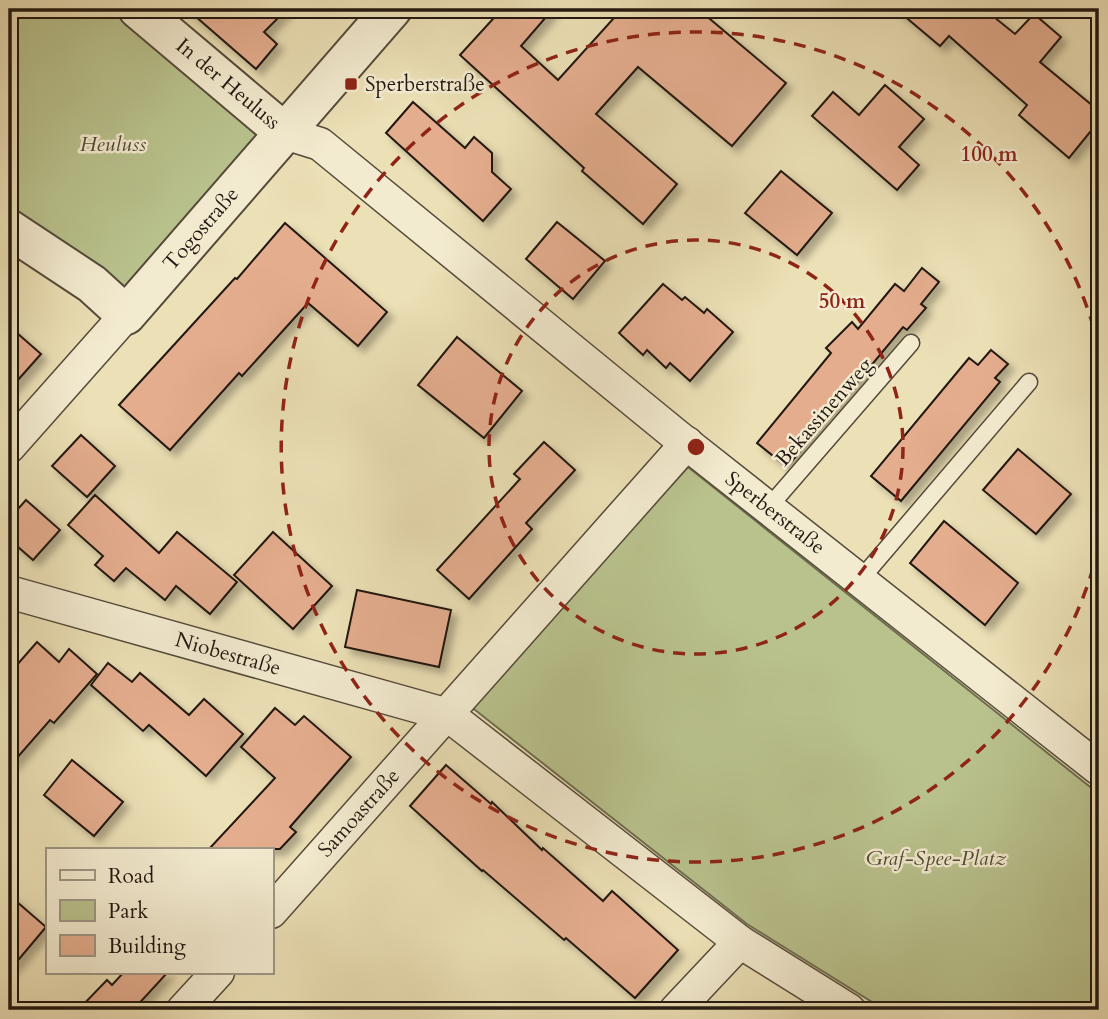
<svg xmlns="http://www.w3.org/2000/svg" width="1108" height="1019" viewBox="0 0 1108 1019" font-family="Cardo,serif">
  <defs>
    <filter id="shadow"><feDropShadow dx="6" dy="6" stdDeviation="3.5" flood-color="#0004"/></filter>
  </defs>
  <rect width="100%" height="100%" fill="#ece0b6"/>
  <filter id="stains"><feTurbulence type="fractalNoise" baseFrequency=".00286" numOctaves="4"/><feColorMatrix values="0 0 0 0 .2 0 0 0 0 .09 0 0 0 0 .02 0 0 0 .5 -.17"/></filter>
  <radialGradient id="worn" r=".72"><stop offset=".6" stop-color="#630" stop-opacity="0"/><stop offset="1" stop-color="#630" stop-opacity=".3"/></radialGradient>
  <!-- green -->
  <g fill="#b9c28d" stroke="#6e6d4f" stroke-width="2">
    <polygon points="9,9 116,9 261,132 127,288 9,210"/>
    <polygon points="688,467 1099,794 1099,1010 885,1010 747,924 470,706"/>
  </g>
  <!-- building -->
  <g fill="#e4ad8e" stroke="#221811" stroke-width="2" filter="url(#shadow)">
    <polygon points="187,9 287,9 264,32 277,44 256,69"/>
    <polygon points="502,9 553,9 521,46 558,80 622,9 698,9 786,83 732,146 638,67 596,114 677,184 643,224 582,171 584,168 460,55"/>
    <polygon points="896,9 984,9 1015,34 1034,14 1061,37 1040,62 1099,111 1099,121 1069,158 1019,115 1027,105 949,36 940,46"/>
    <polygon points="885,85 924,119 899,147 919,165 897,190 812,116 833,92 859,115"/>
    <polygon points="413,102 465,148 474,137 492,153 492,172 511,189 483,221 386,133"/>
    <polygon points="781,171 832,213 797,255 745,213"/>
    <polygon points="557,222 605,261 573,299 526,259"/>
    <polygon points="285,223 387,312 358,346 308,303 242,376 239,373 170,450 119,405 235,278 237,279"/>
    <polygon points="922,268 939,282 921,304 926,308 907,330 903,327 787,467 757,443 831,353 826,348 852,322 858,329 895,284 904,291"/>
    <polygon points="663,284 682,300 685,297 704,313 707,309 733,332 690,381 670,363 666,368 647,350 643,355 619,333"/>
    <polygon points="9,326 41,354 9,390"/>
    <polygon points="457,337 522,391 484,438 418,385"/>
    <polygon points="991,350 1008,364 995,378 1000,382 901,501 871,476 969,358 978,365"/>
    <polygon points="81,435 115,466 87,497 52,466"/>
    <polygon points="544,442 575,470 526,523 532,529 469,599 437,570 520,479 514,474"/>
    <polygon points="1018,449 1071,494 1036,534 983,490"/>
    <polygon points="95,495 159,553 177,532 237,582 210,614 176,586 165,600 126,568 114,581 95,565 103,556 68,525"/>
    <polygon points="26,500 60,530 33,560 9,539 9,519"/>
    <polygon points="944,521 1018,583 985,625 910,563"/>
    <polygon points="273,532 332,586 293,629 234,575"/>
    <polygon points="357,590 451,610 439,667 345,647"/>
    <polygon points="37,642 59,662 69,649 97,674 54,723 50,720 9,767 9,674"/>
    <polygon points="108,663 132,682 140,673 189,715 204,699 243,734 206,776 149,725 143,731 91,685"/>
    <polygon points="275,708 295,725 304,716 351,757 290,827 296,832 280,849 209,849 275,778 241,747"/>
    <polygon points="72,760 123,802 94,836 44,795"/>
    <polygon points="446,765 491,804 492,802 542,850 543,848 603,901 612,891 678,950 635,998 566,938 564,940 483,870 482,871 410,806"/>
    <polygon points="9,895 46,927 9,971"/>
    <polygon points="124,972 168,972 133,1010 78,1010 107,980 112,985"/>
  </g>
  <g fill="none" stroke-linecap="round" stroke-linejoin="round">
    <!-- service casing -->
    <g stroke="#544a3a" stroke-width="19">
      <g id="service">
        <polyline points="768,508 911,343"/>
        <polyline points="860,580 1029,382"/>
      </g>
    </g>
    <!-- minor casing -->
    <g stroke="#544a3a" stroke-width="35">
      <g id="minor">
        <polyline points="285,133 320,144 677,436 1099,769"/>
        <polyline points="9,447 126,315"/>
        <polyline points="9,592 448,715 740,942 849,1010"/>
        <polyline points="271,912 687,443"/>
        <polyline points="183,1010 218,972"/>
        <polyline points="676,1010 740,942"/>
      </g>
    </g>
    <!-- tertiary casing -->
    <g stroke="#544a3a" stroke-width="42">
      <g id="tertiary">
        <polyline points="138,9 285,133"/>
        <polyline points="9,229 92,284 126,315 392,9"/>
      </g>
    </g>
    <!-- service -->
    <use href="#service" stroke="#f3ebd0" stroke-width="16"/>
    <!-- minor -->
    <use href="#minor" stroke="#f3ebd0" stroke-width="32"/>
    <!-- tertiary -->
    <use href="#tertiary" stroke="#f3ebd0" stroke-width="38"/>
  </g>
  <!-- distance rings -->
  <g fill="none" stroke="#8f2418" stroke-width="3.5" stroke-dasharray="12 9">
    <circle cx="696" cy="447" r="207"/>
    <path d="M1099 547A415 415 0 1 1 1099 347"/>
  </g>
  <!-- markers -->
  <rect fill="#8f2418" stroke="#f3ebd0" stroke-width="2.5" x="344" y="77" width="14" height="14" rx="3.5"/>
  <g text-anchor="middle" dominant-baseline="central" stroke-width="5" stroke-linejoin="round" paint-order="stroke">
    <!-- street labels -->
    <g font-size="21" fill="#221811" stroke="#f3ebd0">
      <text transform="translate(228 84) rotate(40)">In der Heuluss</text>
      <text transform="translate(201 229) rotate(-49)">Togostraße</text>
      <text transform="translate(824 412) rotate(-49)">Bekassinenweg</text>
      <text transform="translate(775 513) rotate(38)">Sperberstraße</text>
      <text transform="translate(228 654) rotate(16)">Niobestraße</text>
      <text transform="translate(359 813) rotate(-48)">Samoastraße</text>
    </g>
    <!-- poi labels -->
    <g font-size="21" fill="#221811" stroke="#f3ebd0" text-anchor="start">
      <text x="365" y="84">Sperberstraße</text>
    </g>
    <!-- park labels -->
    <g font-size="21" font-style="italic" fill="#4f4b36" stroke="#f3ebd0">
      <text x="113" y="144">Heuluss</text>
      <text x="936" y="858">Graf-Spee-Platz</text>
    </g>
  </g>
  <circle cx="696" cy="447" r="10" fill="#8f2418" stroke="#f3ebd0" stroke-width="3.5"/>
  <g font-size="21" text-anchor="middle" font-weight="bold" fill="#8f2418" stroke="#f3ebd0" stroke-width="5" stroke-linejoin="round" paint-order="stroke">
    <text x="989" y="161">100 m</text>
    <text x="842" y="308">50 m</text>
  </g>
  <!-- margin -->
  <rect width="1108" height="1019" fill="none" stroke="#ece0b6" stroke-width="35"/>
  <rect x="10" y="10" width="1087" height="998" fill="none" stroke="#221811" stroke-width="3.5"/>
  <rect x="18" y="18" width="1073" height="984" fill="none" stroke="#221811" stroke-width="2"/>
  <!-- legend -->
  <rect x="46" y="848" width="228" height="126" fill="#f3ebd0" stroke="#9f9784" stroke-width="2"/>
  <rect x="60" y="870" width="35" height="10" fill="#f3ebd0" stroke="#9f9784" stroke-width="2"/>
  <text x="108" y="883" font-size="21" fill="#221811">Road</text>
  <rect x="60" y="900" width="35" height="21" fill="#b9c28d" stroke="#9f9784" stroke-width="2"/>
  <text x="108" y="918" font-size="21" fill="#221811">Park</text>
  <rect x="60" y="935" width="35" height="21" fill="#e4ad8e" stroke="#9f9784" stroke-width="2"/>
  <text x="108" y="953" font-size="21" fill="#221811">Building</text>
  <rect width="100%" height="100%" filter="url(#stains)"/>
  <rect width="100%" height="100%" fill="url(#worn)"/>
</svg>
